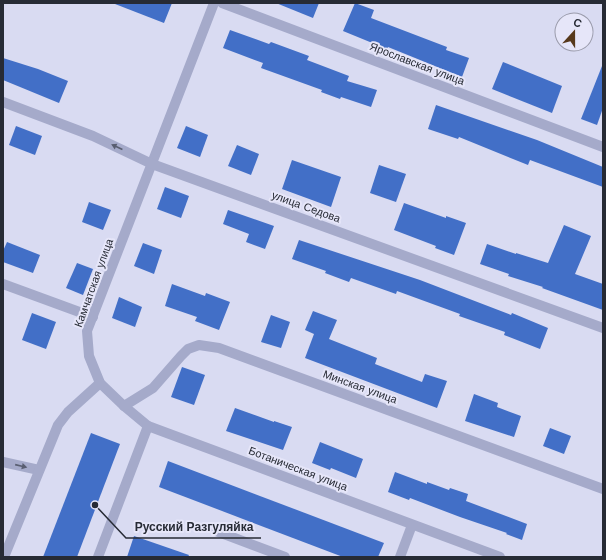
<svg xmlns="http://www.w3.org/2000/svg" width="606" height="560" viewBox="0 0 606 560" font-family="'Work Sans',sans-serif">
  <rect width="100%" height="100%" fill="#d9dbf2"/>
  <!-- building -->
  <g fill="#426fc7">
    <polygon points="115,3 172,3 164,23 115,4"/>
    <polygon points="276,3 319,3 313,18"/>
    <polygon points="355,3 374,10 371,18 447,47 446,50 469,58 462,77 388,47 387,49 343,31"/>
    <polygon points="230,30 269,44 271,42 309,56 307,60 349,76 347,81 377,90 371,107 341,97 340,99 321,92 322,90 261,68 263,63 223,48"/>
    <polygon points="3,58 38,69 68,81 59,103 3,80"/>
    <polygon points="503,62 562,86 552,113 492,89"/>
    <polygon points="602,66 603,66 603,108 597,125 581,119"/>
    <polygon points="436,105 537,140 603,167 603,187 530,160 528,165 459,137 458,139 428,129"/>
    <polygon points="16,126 42,136 35,155 9,145"/>
    <polygon points="186,126 208,135 200,157 177,148"/>
    <polygon points="237,145 259,154 251,175 228,166"/>
    <polygon points="292,160 341,177 331,207 282,189"/>
    <polygon points="379,165 406,174 396,202 370,193"/>
    <polygon points="165,187 189,196 181,218 157,209"/>
    <polygon points="89,202 111,210 103,230 82,222"/>
    <polygon points="404,203 446,218 446,216 466,223 454,255 435,248 436,246 394,230"/>
    <polygon points="228,210 274,226 265,249 246,242 249,234 223,224"/>
    <polygon points="564,225 591,236 575,274 603,284 603,310 542,288 543,287 508,276 509,274 480,264 487,244 516,254 516,253 548,263"/>
    <polygon points="299,240 420,280 511,315 512,313 548,328 540,349 504,335 505,332 459,316 460,314 397,291 396,294 351,278 349,282 325,273 326,271 292,259"/>
    <polygon points="7,242 40,255 33,273 3,262 3,251"/>
    <polygon points="143,243 162,250 154,274 134,266"/>
    <polygon points="77,263 93,269 83,295 66,288"/>
    <polygon points="172,284 205,296 206,293 230,302 219,330 195,321 197,317 165,306"/>
    <polygon points="119,297 142,307 135,327 112,318"/>
    <polygon points="313,311 337,320 329,339 377,358 375,364 422,382 425,374 447,381 437,408 305,358 314,334 305,330"/>
    <polygon points="32,313 56,322 46,349 22,340"/>
    <polygon points="271,315 290,322 281,348 261,342"/>
    <polygon points="182,367 205,375 194,405 171,397"/>
    <polygon points="474,394 498,403 497,407 521,416 514,437 465,421"/>
    <polygon points="235,408 274,422 274,421 292,427 283,450 226,431"/>
    <polygon points="550,428 571,436 564,454 543,446"/>
    <polygon points="91,433 120,444 77,557 43,557"/>
    <polygon points="320,442 363,459 356,478 331,468 330,470 312,463"/>
    <polygon points="168,461 384,543 378,557 343,557 159,487"/>
    <polygon points="395,472 427,484 427,482 449,490 450,488 468,494 466,501 527,524 522,540 506,534 507,533 460,517 410,498 409,500 388,492"/>
    <polygon points="134,536 189,555 188,557 127,557"/>
  </g>
  <g fill="none" stroke-linecap="round" stroke-linejoin="round">
    <!-- minor -->
    <g stroke="#a5aaca" stroke-width="10">
      <polyline points="214,3 87,331 89,356 100,383 124,406 148,426 500,557"/>
      <polyline points="222,3 603,147"/>
      <polyline points="3,102 93,136 152,164 603,328"/>
      <polyline points="3,284 93,317"/>
      <polyline points="124,406 153,388 181,356 188,349 199,345 219,348 603,489"/>
      <polyline points="3,462 39,470"/>
      <polyline points="216,531 285,557"/>
      <polyline points="4,557 58,425 68,412 100,383"/>
      <polyline points="98,557 148,426"/>
      <polyline points="400,557 412,525"/>
    </g>
  </g>
  <!-- one-way arrows -->
  <defs><path id="oneway-solid" d="M-6-.8H1V-3.2L6.5 0L1 3.2V.8H-6Z"/></defs>
  <g fill="#595e71">
    <use href="#oneway-solid" transform="translate(117 147) rotate(-155)"/>
    <use href="#oneway-solid" transform="translate(21 466) rotate(13)"/>
  </g>
  <g text-anchor="middle" dominant-baseline="central" stroke-width="4" stroke-linejoin="round" paint-order="stroke">
    <!-- street labels -->
    <g font-size="11" fill="#272b35" stroke="#e6e6f9">
      <text transform="translate(417 64) rotate(21)">Ярославская улица</text>
      <text transform="translate(306 207) rotate(20)">улица Седова</text>
      <text transform="translate(94 283) rotate(-70)">Камчатская улица</text>
      <text transform="translate(360 387) rotate(20)">Минская улица</text>
      <text transform="translate(298 469) rotate(21)">Ботаническая улица</text>
    </g>
  </g>
  <!-- callouts -->
  <path fill="none" stroke="#272b35" stroke-width="1.5" d="M95 505L126 538H261"/>
  <circle fill="#272b35" stroke="#e6e6f9" stroke-width="1.5" cx="95" cy="505" r="4"/>
  <g font-size="12" text-anchor="middle" font-weight="bold" fill="#272b35" stroke="#e6e6f9" stroke-width="4" stroke-linejoin="round" paint-order="stroke">
    <text x="194" y="531">Русский Разгуляйка</text>
  </g>
  <!-- border -->
  <rect width="606" height="560" fill="none" stroke="#272b35" stroke-width="8"/>
  <!-- north arrow -->
  <g transform="translate(574 32) rotate(21)"><circle r="19" fill="#e6e6f9" stroke="#9a9bab"/>
  <path d="M0-3L7 15L0 10L-7 15Z" fill="#57391c"/>
  <text y="-6" font-size="11" font-weight="bold" text-anchor="middle" fill="#272b35">С</text>
  </g>
</svg>
